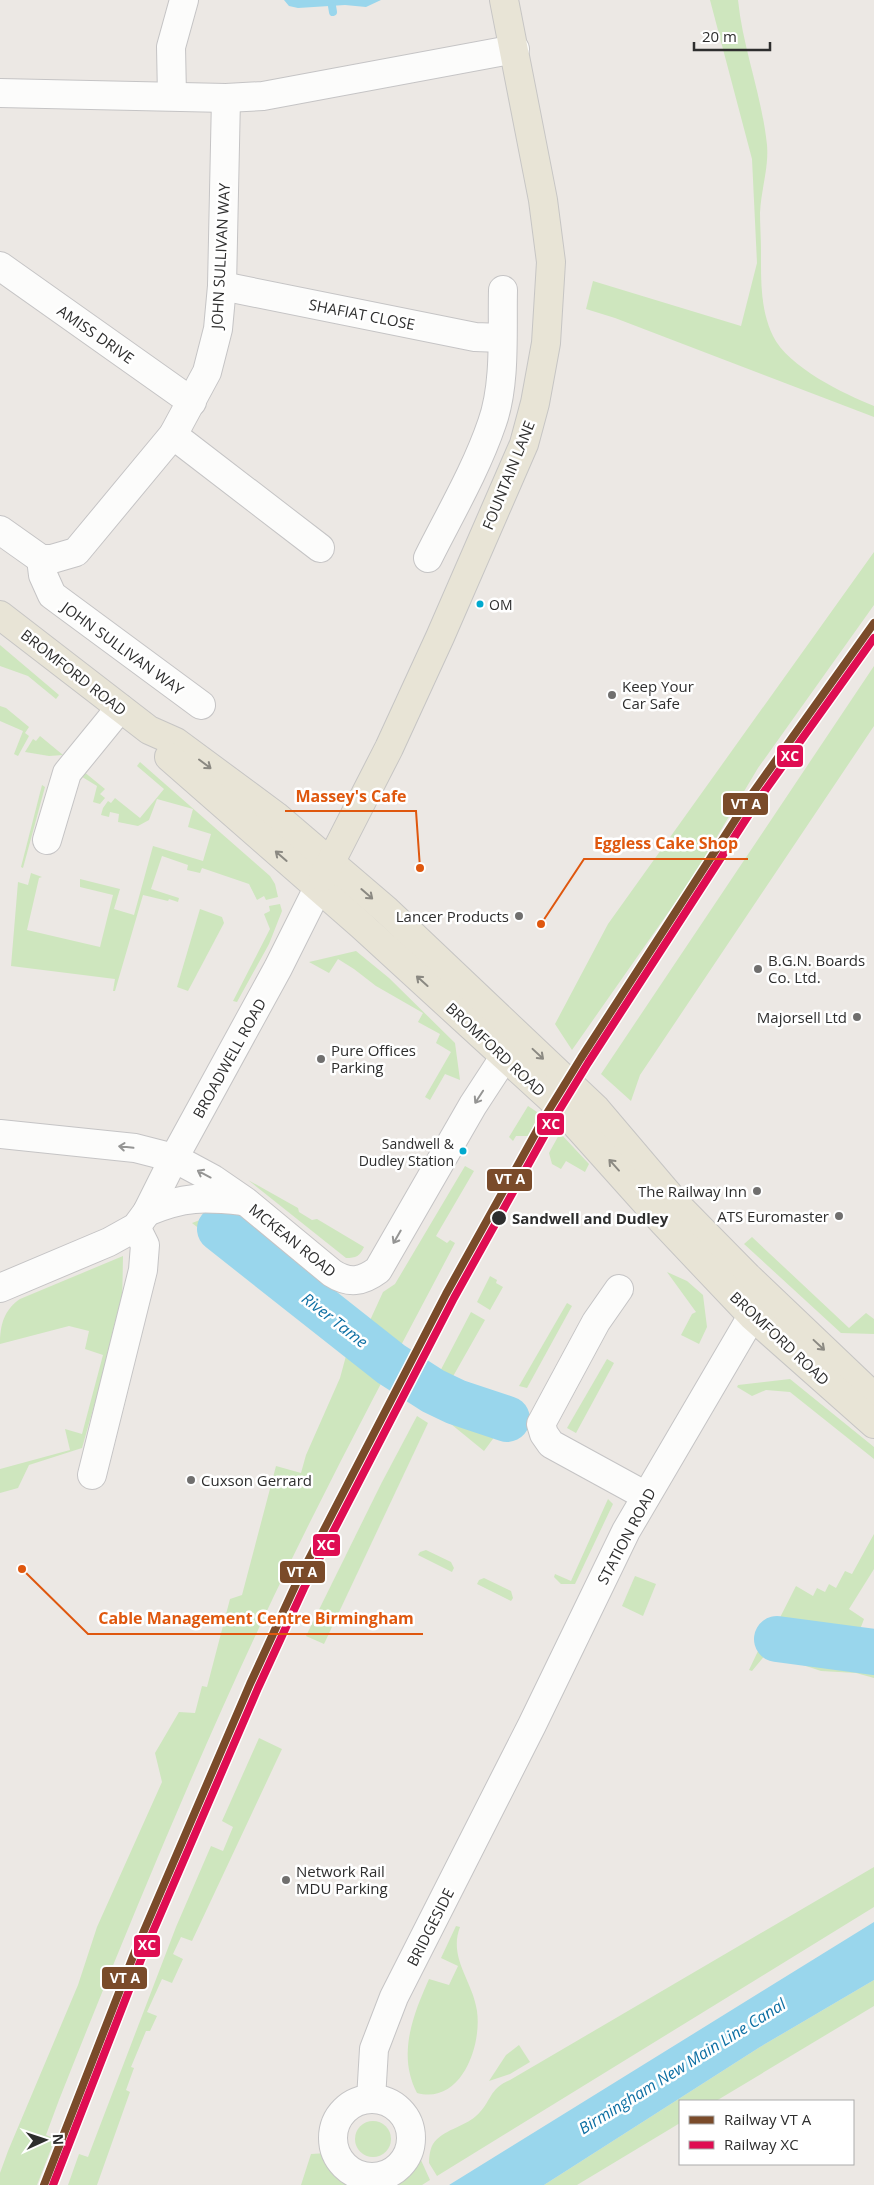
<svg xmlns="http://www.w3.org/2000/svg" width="874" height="2185" viewBox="0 0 874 2185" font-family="'Open Sans',sans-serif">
  <rect width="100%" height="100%" fill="#ece8e4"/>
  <!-- green -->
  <g fill="#cee6be">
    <path d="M710,0H738C743,49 762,96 767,145C769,167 761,190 760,213C760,225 761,238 761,250C761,280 760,309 773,336C788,367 844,394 874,406V417L615,318L586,309L593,281L741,326L757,263L752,159Z"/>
    <polygon points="874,552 874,605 758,768 691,880 572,1050 555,1024 608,924"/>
    <polygon points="0,645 59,695 56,699 28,676 0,666"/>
    <polygon points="874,666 874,726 640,1075 631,1101 601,1074"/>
    <polygon points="0,706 6,708 29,727 25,733 29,736 18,756 14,754 23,731 0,721"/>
    <polygon points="40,736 63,755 49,756 25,752 33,739 36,741"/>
    <polygon points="140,762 270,876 275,884 278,897 266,900 264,896 257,900 249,884 202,868 200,873 187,870 188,865 162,856 151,889 179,898 178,902 169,899 168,901 143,895 115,991 113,991 115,979 11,966 18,882 28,885 31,873 42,877 39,878 27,930 100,947 113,895 80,887 80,879 120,889 114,909 134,915 153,846 203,861 211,834 188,827 193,809 157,799 149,820 138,826 118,822 119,814 110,812 109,817 101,815 103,808 108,801 111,803 115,798 140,818 164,789 137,766"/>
    <polygon points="83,771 105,789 100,794 105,798 100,804 93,802 97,786 79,775"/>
    <polygon points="42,785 45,787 23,868 21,867"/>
    <polygon points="280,904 282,911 269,944 237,1002 233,1001 270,929 264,914 270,911 269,906"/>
    <polygon points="200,909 222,917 224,923 188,991 177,987"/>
    <polygon points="356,951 389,978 455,1043 460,1080 445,1074 430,1100 425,1097 451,1052 436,1043 440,1034 418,1022 423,1013 376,986 354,969 338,959 329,973 309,962"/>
    <polygon points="528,1106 540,1114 528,1136 516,1136 513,1141 509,1137"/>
    <polygon points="560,1133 589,1164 585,1172 566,1161 561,1169 552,1164 549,1153"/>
    <path d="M465,1166L474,1171L436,1236L447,1243L450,1240L455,1243C393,1361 330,1478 273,1598C195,1763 126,1931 59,2100L46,2135L55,2139L37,2185H0V2173L8,2151L78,1985L97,1927L162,1782L155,1753L179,1712L195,1713L202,1686L207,1687L230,1599L242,1595L276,1466L301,1473L306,1455L340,1378L346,1356L367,1327L383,1292L395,1284Z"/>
    <path d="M248,1180L298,1208L299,1212L312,1220L317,1219L364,1247C360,1256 356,1258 346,1258Z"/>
    <polygon points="213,1215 229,1220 351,1314 334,1335 192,1223"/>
    <polygon points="752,1237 849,1328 866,1313 874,1319 874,1334 841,1333 744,1244"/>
    <path d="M123,1256L122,1308L82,1448L29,1465L18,1488L0,1493V1469L70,1450L65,1429L82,1434L103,1355L85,1349L89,1331L69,1326L0,1344C0,1325 4,1310 20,1299Z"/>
    <polygon points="667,1272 687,1281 703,1295 707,1327 699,1344 681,1335 692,1314 696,1312"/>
    <polygon points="490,1276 497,1280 496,1283 503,1287 490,1310 477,1302"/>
    <polygon points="567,1303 572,1306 527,1388 519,1386"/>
    <polygon points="471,1312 485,1320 447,1387 512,1413 484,1451 424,1402"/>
    <polygon points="607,1359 614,1363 576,1433 567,1428"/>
    <polygon points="790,1379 874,1447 874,1459 790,1392 766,1390 752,1396 737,1387 738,1385"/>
    <polygon points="417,1416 428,1423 324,1644 306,1636 381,1484"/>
    <polygon points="608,1499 613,1504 575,1584 561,1584 554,1577 555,1574 571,1581"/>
    <polygon points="874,1534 874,1569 849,1609 864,1619 856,1640 874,1641 874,1678 856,1673 821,1671 767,1653 752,1671 749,1670 758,1651 762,1653 796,1586 813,1596 817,1588 825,1592 829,1584 836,1588 845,1571 852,1574"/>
    <polygon points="426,1550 451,1562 454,1568 452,1572 418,1555 420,1552"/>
    <polygon points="635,1576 656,1584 643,1616 622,1606"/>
    <polygon points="484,1578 511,1591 513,1598 511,1601 477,1584 479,1580"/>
    <polygon points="259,1738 282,1749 192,1941 181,1937 173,1954 183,1959 172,1983 162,1979 147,2012 157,2016 150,2031 146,2031 131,2067 134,2068 126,2090 130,2092 97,2185 68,2185 79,2154 88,2157 176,1927 211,1846 223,1851 233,1827 222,1821"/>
    <path d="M874,1867V1907L437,2176L429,2163C429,2157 430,2149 433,2144C442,2130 464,2127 476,2116C492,2102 488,2089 510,2080Z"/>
    <path d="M456,1926L460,1927C448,1958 473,1981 477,2011C482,2046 461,2105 417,2093C397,2055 413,2015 429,1979L449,1985L458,1966L441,1958Z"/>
    <polygon points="874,1980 874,2006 716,2101 680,2101 680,2123 577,2185 544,2185 760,2047"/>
    <polygon points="519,2045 530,2062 510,2074 489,2081 506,2055"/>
    <circle cx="373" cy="2139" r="18"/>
    <path d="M327,2153C332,2167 339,2181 354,2185H301L311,2154Z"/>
    <polygon points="420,2158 430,2180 422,2185 390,2185 410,2174"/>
  </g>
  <!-- water -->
  <g fill="#99d6ec">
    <polygon points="284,0 381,0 366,7 345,5 298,8 289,6"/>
    <polygon points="874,1922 874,1980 760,2047 544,2185 449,2185"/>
  </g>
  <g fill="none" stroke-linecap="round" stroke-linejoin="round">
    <!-- stream -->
    <polyline stroke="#99d6ec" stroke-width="8" points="332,6 333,12"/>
    <!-- river -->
    <g stroke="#99d6ec" stroke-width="46">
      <polyline points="220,1229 391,1364 433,1391 456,1402 507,1419"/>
      <polyline points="777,1639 874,1652"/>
    </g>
    <!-- minor casing -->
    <g stroke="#c5c4c5" stroke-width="30">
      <g id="minor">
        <polyline points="0,93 226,98 263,96 515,49"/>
        <polyline points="172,96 171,47 184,0"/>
        <polyline points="0,266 192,402"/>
        <polyline points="222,286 475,337 502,338"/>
        <polyline points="173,435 320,548"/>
        <polyline points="0,530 41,559 52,559 76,552 173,435 207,372 218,329 222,286 226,98"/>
        <path d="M428,558C450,514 476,470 492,423C506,384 502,331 503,290"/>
        <polyline points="41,559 43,575 52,595 201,705"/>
        <polyline points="47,840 67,773 120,708"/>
        <path d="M0,1134L135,1148L174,1158L213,1179L245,1201L332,1273C349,1284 362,1282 378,1270L473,1105L505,1056"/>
        <path d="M147,1212C184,1196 205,1197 243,1201"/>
        <polyline points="0,1288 109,1242 136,1227 147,1212 174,1158 278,968 318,888"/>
        <polyline points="619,1289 596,1322 541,1424 544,1434 551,1444 646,1496"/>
        <polyline points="92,1475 143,1270 145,1245 136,1227"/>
        <polyline points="371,2099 374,2049 394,1997 532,1725 626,1531 752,1316"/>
        <circle cx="372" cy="2138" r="39"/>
      </g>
    </g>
    <!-- major casing -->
    <g stroke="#c6c5c4" stroke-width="30">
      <g id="major">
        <polyline points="0,615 149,730 176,742 276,816 386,910 596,1109 680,1208 748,1277 874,1397"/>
        <polyline points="169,757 361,925 561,1108 664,1223 752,1316 874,1424"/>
        <polyline points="323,877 389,748 440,637 524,444 535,403 546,343 551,262 543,200 504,0"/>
      </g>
    </g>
    <!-- minor -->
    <use href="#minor" stroke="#fcfcfb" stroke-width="28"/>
    <!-- major -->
    <use href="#major" stroke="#e8e4d6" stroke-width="28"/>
    <!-- rail-1 casing -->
    <g stroke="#fff" stroke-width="11">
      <polyline id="rail-1" points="44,2185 134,1954 250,1684 296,1584 446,1294 544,1118 581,1058 752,794 874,623"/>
    </g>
    <!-- rail-2 casing -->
    <g stroke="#fff" stroke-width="11">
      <polyline id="rail-2" points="53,2185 142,1957 258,1688 304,1588 454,1298 552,1122 588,1063 759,799 874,638"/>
    </g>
    <!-- rail-1 -->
    <use href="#rail-1" stroke="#7a4b2a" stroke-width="8"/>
    <!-- rail-2 -->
    <use href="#rail-2" stroke="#df0d52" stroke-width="8"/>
  </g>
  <!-- one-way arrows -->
  <defs><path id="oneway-shaft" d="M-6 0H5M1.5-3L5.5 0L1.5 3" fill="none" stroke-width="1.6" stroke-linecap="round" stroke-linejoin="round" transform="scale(1.25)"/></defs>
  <g stroke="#8b8982">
    <use href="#oneway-shaft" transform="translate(205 764) rotate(37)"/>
    <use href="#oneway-shaft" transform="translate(281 856) rotate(-139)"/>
    <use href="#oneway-shaft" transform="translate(367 894) rotate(41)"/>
    <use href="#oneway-shaft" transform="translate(422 981) rotate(-138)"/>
    <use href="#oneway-shaft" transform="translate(538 1054) rotate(43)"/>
    <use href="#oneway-shaft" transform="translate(614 1165) rotate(-132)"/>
    <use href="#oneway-shaft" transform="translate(819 1345) rotate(43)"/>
  </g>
  <g stroke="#959594">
    <use href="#oneway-shaft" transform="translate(479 1097) rotate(123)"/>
    <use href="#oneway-shaft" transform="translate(126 1147) rotate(-174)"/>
    <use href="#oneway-shaft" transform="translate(204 1174) rotate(-152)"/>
    <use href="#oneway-shaft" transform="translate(397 1237) rotate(120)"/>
  </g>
  <!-- markers -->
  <g fill="#00a9ce" stroke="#fff" stroke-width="2">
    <circle cx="480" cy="604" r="4.5"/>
    <circle cx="463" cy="1151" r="4.5"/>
  </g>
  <g fill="#706f6e" stroke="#fff" stroke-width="2">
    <circle cx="612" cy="695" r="5"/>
    <circle cx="519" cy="916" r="5"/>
    <circle cx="758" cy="969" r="5"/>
    <circle cx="857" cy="1017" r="5"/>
    <circle cx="321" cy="1059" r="5"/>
    <circle cx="757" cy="1191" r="5"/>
    <circle cx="839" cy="1216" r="5"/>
    <circle cx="191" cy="1480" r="5"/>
    <circle cx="286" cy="1880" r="5"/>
  </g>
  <circle fill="#2e2e2e" stroke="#fff" stroke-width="2" cx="499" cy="1218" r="8"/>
  <g text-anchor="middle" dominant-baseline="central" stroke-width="5" stroke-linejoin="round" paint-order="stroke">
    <!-- bus labels -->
    <g font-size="14" fill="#2e2e2e" stroke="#fff" text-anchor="start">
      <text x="489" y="604">OM</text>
      <text x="454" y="1143" text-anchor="end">Sandwell &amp;<tspan x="454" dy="17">Dudley Station</tspan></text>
    </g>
    <!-- street labels -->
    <g font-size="15" fill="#2e2e2e" stroke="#fff">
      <text transform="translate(220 256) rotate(-87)">JOHN SULLIVAN WAY</text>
      <text transform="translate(362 314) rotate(11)">SHAFIAT CLOSE</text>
      <text transform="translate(96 334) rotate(35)">AMISS DRIVE</text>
      <text transform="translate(508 475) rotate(-68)">FOUNTAIN LANE</text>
      <text transform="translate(123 648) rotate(36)">JOHN SULLIVAN WAY</text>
      <text transform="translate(74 672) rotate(38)">BROMFORD ROAD</text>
      <text transform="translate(496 1049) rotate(43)">BROMFORD ROAD</text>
      <text transform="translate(229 1058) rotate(-61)">BROADWELL ROAD</text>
      <text transform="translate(293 1240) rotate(39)">MCKEAN ROAD</text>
      <text transform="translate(780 1338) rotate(43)">BROMFORD ROAD</text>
      <text transform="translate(626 1536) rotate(-62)">STATION ROAD</text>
      <text transform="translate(430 1927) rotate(-63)">BRIDGESIDE</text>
    </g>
    <!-- poi labels -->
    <g font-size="15" fill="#2e2e2e" stroke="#fff" text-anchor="start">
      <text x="622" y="686">Keep Your<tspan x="622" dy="17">Car Safe</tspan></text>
      <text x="509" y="916" text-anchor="end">Lancer Products</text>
      <text x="768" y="960">B.G.N. Boards<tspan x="768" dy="17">Co. Ltd.</tspan></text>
      <text x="847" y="1017" text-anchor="end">Majorsell Ltd</text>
      <text x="331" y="1050">Pure Offices<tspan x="331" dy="17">Parking</tspan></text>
      <text x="747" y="1191" text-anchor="end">The Railway Inn</text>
      <text x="829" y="1216" text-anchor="end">ATS Euromaster</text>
      <text x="201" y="1480">Cuxson Gerrard</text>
      <text x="296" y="1871">Network Rail<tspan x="296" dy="17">MDU Parking</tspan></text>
    </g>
    <!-- stop labels -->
    <g font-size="15" font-weight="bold" fill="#2e2e2e" stroke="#fff" text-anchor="start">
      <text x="512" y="1218">Sandwell and Dudley</text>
    </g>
    <!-- water labels -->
    <g font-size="16" font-style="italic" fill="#0d6fa3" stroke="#fff">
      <text transform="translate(335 1320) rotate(38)">River Tame</text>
      <text transform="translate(682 2066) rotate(-32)">Birmingham New Main Line Canal</text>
    </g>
  </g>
  <!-- callouts -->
  <path fill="none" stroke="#df570e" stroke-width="2" d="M420 868L416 811H285M541 924L584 859H748M22 1569L88 1634H423"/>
  <g fill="#df570e" stroke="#fff" stroke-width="2">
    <circle cx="420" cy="868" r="5"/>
    <circle cx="541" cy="924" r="5"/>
    <circle cx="22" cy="1569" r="5"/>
  </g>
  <g font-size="16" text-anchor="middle" font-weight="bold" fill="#df570e" stroke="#fff" stroke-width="5" stroke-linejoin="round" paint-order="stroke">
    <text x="351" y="802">Massey's Cafe</text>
    <text x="666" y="849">Eggless Cake Shop</text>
    <text x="256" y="1624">Cable Management Centre Birmingham</text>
  </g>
  <g stroke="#fff" stroke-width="2">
    <rect x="776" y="744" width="28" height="24" rx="5" fill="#df0d52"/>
    <rect x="722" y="792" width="47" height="24" rx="5" fill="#7a4b2a"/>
    <rect x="536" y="1112" width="29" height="24" rx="5" fill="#df0d52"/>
    <rect x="486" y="1168" width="47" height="24" rx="5" fill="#7a4b2a"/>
    <rect x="312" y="1533" width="29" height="24" rx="5" fill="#df0d52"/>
    <rect x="279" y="1560" width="47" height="24" rx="5" fill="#7a4b2a"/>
    <rect x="133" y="1934" width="28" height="24" rx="5" fill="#df0d52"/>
    <rect x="101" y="1966" width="47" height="24" rx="5" fill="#7a4b2a"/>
  </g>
  <g font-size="14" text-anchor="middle" font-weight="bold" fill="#fff">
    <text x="790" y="761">XC</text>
    <text x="746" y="809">VT A</text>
    <text x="551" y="1129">XC</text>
    <text x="510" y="1184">VT A</text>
    <text x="326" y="1550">XC</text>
    <text x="302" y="1577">VT A</text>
    <text x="147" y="1950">XC</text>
    <text x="125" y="1983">VT A</text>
  </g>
  <!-- legend -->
  <rect x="679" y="2100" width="175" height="65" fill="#ffffff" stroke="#ababab"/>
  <rect x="689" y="2116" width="25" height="8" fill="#7a4b2a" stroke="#ababab"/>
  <text x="724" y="2125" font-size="15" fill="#2e2e2e">Railway VT A</text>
  <rect x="689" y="2141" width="25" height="8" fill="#df0d52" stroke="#ababab"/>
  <text x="724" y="2150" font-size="15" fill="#2e2e2e">Railway XC</text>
  <!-- north arrow -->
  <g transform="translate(45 2140) rotate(87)" stroke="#ffffff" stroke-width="4" paint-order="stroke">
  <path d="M0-4L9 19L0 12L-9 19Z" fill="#2e2e2e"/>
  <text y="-8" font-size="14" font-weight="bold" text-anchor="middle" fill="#2e2e2e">N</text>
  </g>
  <!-- scale -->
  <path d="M694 42v8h76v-8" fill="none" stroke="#2e2e2e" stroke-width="2.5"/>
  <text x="702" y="42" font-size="15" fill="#2e2e2e" stroke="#ffffff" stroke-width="4" paint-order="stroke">20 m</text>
</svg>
